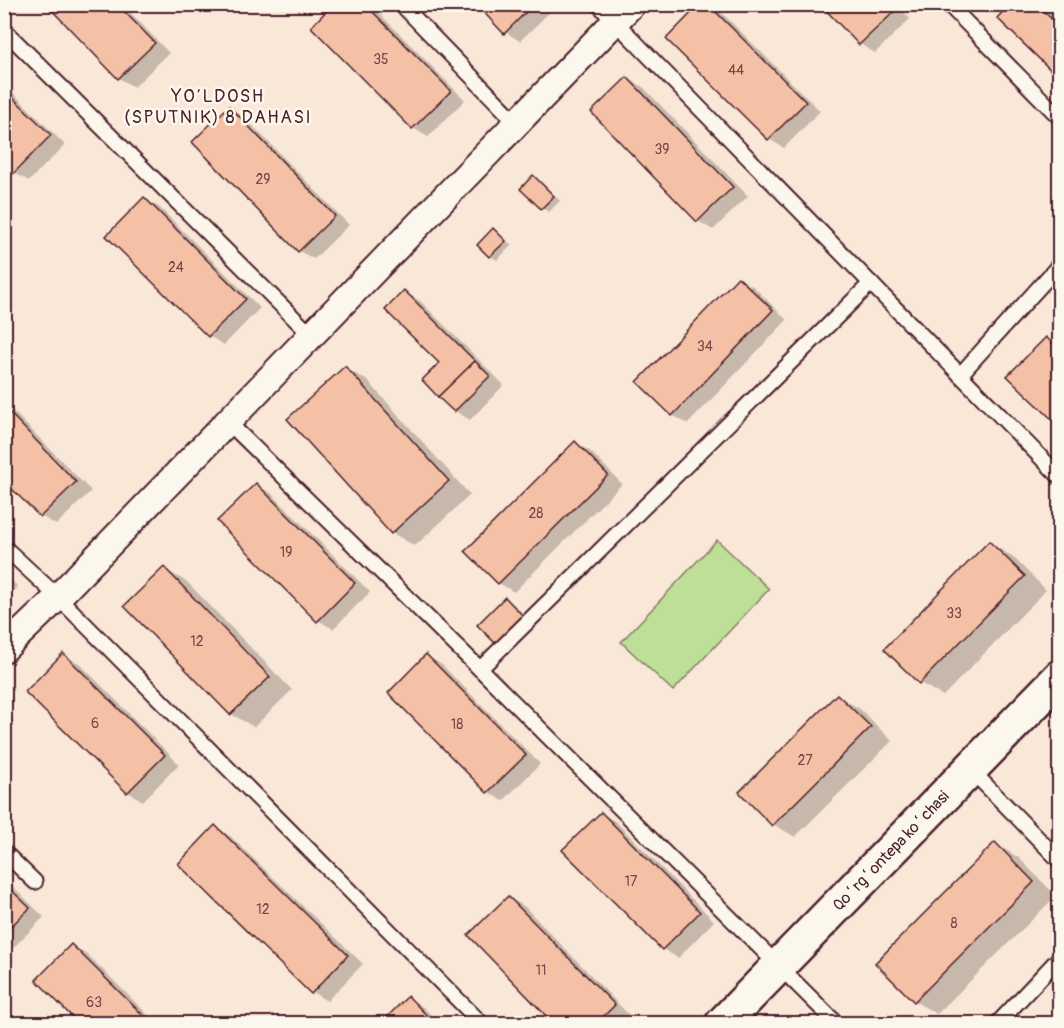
<svg xmlns="http://www.w3.org/2000/svg" width="1064" height="1028" viewBox="0 0 1064 1028" font-family="Pangolin,sans-serif">
  <rect width="100%" height="100%" fill="#f9e7d7"/>
  <filter id="ink" filterUnits="userSpaceOnUse"><feTurbulence type="fractalNoise" baseFrequency=".0167" numOctaves="2"/><feDisplacementMap in="SourceGraphic" scale="12" xChannelSelector="R" yChannelSelector="G"/><feConvolveMatrix kernelMatrix="1 2 1 2 8 2 1 2 1" color-interpolation-filters="sRGB"/></filter>
  <g filter="url(#ink)">
    <!-- garden -->
    <polygon fill="#bedf98" stroke="#847f62" stroke-width="1.5" points="717,540 769,589 673,691 621,642"/>
    <!-- shadow -->
    <g fill="#0003">
      <polygon points="48,4 122,4 169,53 134,87 119,78"/>
      <polygon points="336,4 370,4 465,100 428,137 413,128 313,27"/>
      <polygon points="478,4 552,4 555,7 520,41 505,32"/>
      <polygon points="708,4 720,11 820,111 784,148 769,139"/>
      <polygon points="822,4 896,4 910,19 875,53 860,44"/>
      <polygon points="1013,4 1041,4 1060,23 1060,77"/>
      <polygon points="628,78 643,87 748,196 713,230 698,221"/>
      <polygon points="4,84 65,145 29,181 14,173 4,164"/>
      <polygon points="229,108 244,117 349,225 314,259 299,251"/>
      <polygon points="533,177 540,181 560,201 549,212 542,208"/>
      <polygon points="145,199 160,208 260,308 224,345 209,336"/>
      <polygon points="493,230 512,245 497,260 490,256"/>
      <polygon points="739,279 754,287 787,320 688,424 672,415"/>
      <polygon points="405,292 420,301 504,385 470,420 455,411 441,363"/>
      <polygon points="345,368 368,381 470,495 415,546 392,533 289,419"/>
      <polygon points="4,402 91,491 56,525 41,516 4,479"/>
      <polygon points="576,443 591,452 622,484 514,592 499,583"/>
      <polygon points="256,485 271,493 370,592 333,629 318,620"/>
      <polygon points="989,543 1012,556 1046,590 943,696 920,683 886,649"/>
      <polygon points="164,569 187,582 292,690 254,727 231,714 126,606"/>
      <polygon points="4,573 18,587 4,601"/>
      <polygon points="505,599 512,603 530,620 497,642"/>
      <polygon points="63,655 79,663 179,764 143,801 128,792"/>
      <polygon points="427,656 442,665 540,764 503,801 488,792 390,693"/>
      <polygon points="838,696 860,709 892,741 795,837 773,824"/>
      <polygon points="601,813 616,822 714,921 678,958 663,949"/>
      <polygon points="215,827 230,836 363,964 327,1001 312,992"/>
      <polygon points="995,844 1018,857 1056,896 937,1014 914,1001"/>
      <polygon points="4,878 44,917 7,954 4,953"/>
      <polygon points="509,898 524,906 629,1015 620,1024 556,1024"/>
      <polygon points="72,945 87,954 157,1024 81,1024"/>
      <polygon points="408,998 423,1007 440,1024 382,1024"/>
    </g>
    <!-- building -->
    <g fill="#f5c1a6" stroke="#4a1f2b" stroke-width="1.5">
      <polygon points="46,4 117,4 155,43 118,79"/>
      <polygon points="333,4 365,4 451,91 412,129 311,27"/>
      <polygon points="476,4 534,4 504,34"/>
      <polygon points="700,4 708,4 806,102 768,140 666,39"/>
      <polygon points="820,4 891,4 896,10 859,45"/>
      <polygon points="1010,4 1036,4 1060,27 1060,79 997,18"/>
      <polygon points="627,77 733,187 697,222 591,112"/>
      <polygon points="4,89 51,135 13,174 4,166"/>
      <polygon points="229,106 335,216 298,252 192,142"/>
      <polygon points="533,175 554,196 541,209 520,189"/>
      <polygon points="144,197 246,299 208,337 106,236"/>
      <polygon points="493,228 506,241 489,257 477,245"/>
      <polygon points="738,277 773,310 672,416 637,382"/>
      <polygon points="404,290 475,361 438,397 422,380 439,363 385,310"/>
      <polygon points="1046,337 1060,350 1060,427 1007,376"/>
      <polygon points="475,361 490,376 454,412 438,397"/>
      <polygon points="345,366 449,481 391,534 287,419"/>
      <polygon points="4,407 76,482 40,517 4,481"/>
      <polygon points="575,441 608,475 498,584 465,551"/>
      <polygon points="256,483 355,583 317,622 217,521"/>
      <polygon points="989,541 1025,576 919,684 884,649"/>
      <polygon points="164,567 270,677 230,715 124,606"/>
      <polygon points="505,597 523,616 496,644 477,625"/>
      <polygon points="63,653 165,755 127,793 25,692"/>
      <polygon points="426,654 526,755 487,793 388,693"/>
      <polygon points="837,694 871,727 772,826 739,792"/>
      <polygon points="601,812 700,912 662,950 562,850"/>
      <polygon points="215,825 348,955 311,994 178,864"/>
      <polygon points="995,842 1034,882 914,1002 875,963"/>
      <polygon points="4,883 30,908 4,933"/>
      <polygon points="508,896 615,1005 596,1024 554,1024 468,935"/>
      <polygon points="71,944 152,1024 79,1024 36,980"/>
      <polygon points="408,996 435,1024 380,1024"/>
    </g>
    <g fill="none" stroke-linecap="round" stroke-linejoin="round">
      <!-- service casing -->
      <g stroke="#4a1f2b" stroke-width="18">
        <g id="service">
          <polyline points="401,4 517,123"/>
          <polyline points="598,4 1060,477"/>
          <polyline points="948,4 1060,118"/>
          <polyline points="4,30 311,335"/>
          <polyline points="960,375 1060,264"/>
          <polyline points="227,421 480,669 837,1024"/>
          <polyline points="4,547 58,597 482,1024"/>
          <polyline points="480,669 871,283"/>
          <polyline points="970,769 1060,861"/>
          <polyline points="4,852 35,882"/>
          <polyline points="997,1024 1060,957"/>
        </g>
      </g>
      <!-- minor casing -->
      <g stroke="#4a1f2b" stroke-width="30">
        <polyline id="minor" points="4,649 58,597 632,4"/>
      </g>
      <!-- tertiary casing -->
      <g stroke="#4a1f2b" stroke-width="38">
        <polyline id="tertiary" points="722,1024 1060,677"/>
      </g>
      <!-- service -->
      <use href="#service" stroke="#fbf7ec" stroke-width="14"/>
      <!-- minor -->
      <use href="#minor" stroke="#fbf7ec" stroke-width="26"/>
      <!-- tertiary -->
      <use href="#tertiary" stroke="#fbf7ec" stroke-width="33"/>
    </g>
  </g>
  <g text-anchor="middle" dominant-baseline="central" stroke-width="5" stroke-linejoin="round" paint-order="stroke">
    <!-- number labels -->
    <g font-size="14" fill="#75484a">
      <text x="381" y="59">35</text>
      <text x="736" y="70">44</text>
      <text x="662" y="149">39</text>
      <text x="263" y="179">29</text>
      <text x="176" y="267">24</text>
      <text x="705" y="346">34</text>
      <text x="536" y="513">28</text>
      <text x="286" y="552">19</text>
      <text x="954" y="613">33</text>
      <text x="197" y="641">12</text>
      <text x="95" y="723">6</text>
      <text x="457" y="724">18</text>
      <text x="805" y="760">27</text>
      <text x="631" y="881">17</text>
      <text x="263" y="909">12</text>
      <text x="954" y="923">8</text>
      <text x="541" y="970">11</text>
      <text x="94" y="1002">63</text>
    </g>
    <!-- street labels -->
    <g font-size="16" fill="#4a1f2b" stroke="#fbf7ec">
      <text transform="translate(891 851) rotate(-46)">Qoʻrgʻontepa koʻchasi</text>
    </g>
    <!-- neighbourhood labels -->
    <g font-size="18" letter-spacing="1.5" fill="#4a1f2b" stroke="#fbf7ec">
      <text x="218" y="96">YO‘LDOSH<tspan x="218" dy="21">(SPUTNIK) 8 DAHASI</tspan></text>
    </g>
  </g>
  <!-- margin -->
  <rect width="1064" height="1028" fill="none" stroke="#fbf7ec" stroke-width="24"/>
  <rect x="12" y="12" width="1040" height="1004" fill="none" stroke="#4a1f2b" stroke-width="2" filter="url(#ink)"/>
</svg>
